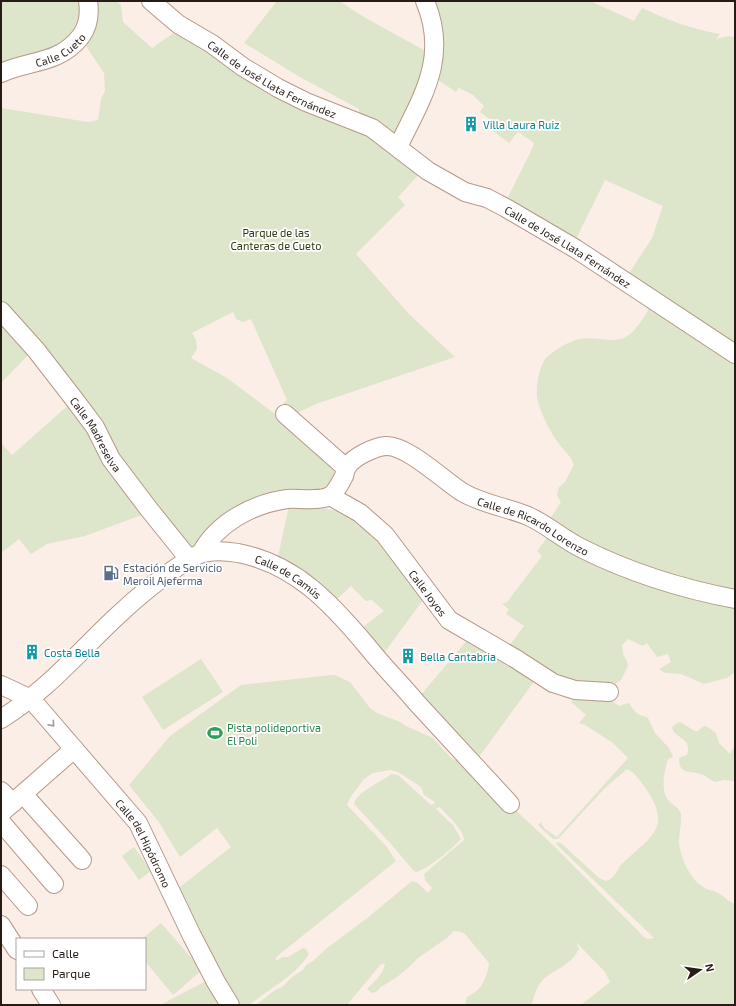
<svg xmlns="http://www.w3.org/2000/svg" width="736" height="1006" viewBox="0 0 736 1006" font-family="'Exo 2',sans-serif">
  <rect width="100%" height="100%" fill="#fbeee7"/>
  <!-- green -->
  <g fill="#dde5ca">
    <polygon points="1,1 82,1 80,26 71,42 1,66"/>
    <polygon points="92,1 116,1 121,5 123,22 152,48 178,30 355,125 421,172 398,197 405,205 356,254 409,314 455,357 316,404 295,414 283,403 287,400 251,319 243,322 236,319 233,312 192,333 196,340 197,349 191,358 227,378 275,414 325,459 334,472 333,478 326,486 317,490 294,493 208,535 189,550 1,304 1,108 88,122 98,120 101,99 105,91 104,73 84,43"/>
    <polygon points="277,1 339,1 364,17 431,54 399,139 358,117 359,109 300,77 244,43"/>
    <path d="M428,1H590L634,21L642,8C667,20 692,29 720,34L716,39L728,36L735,37V347L628,275L652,238L663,206L605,180L575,241L506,201L533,147L534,143L518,132L509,143L485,125L489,119L480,112L484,106L473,95L459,88L456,92L435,78Z"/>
    <path d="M653,303L735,359V593L672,576L665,572L659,573L616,558L548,522L561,502L557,495L559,487L565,482L574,465C571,455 563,450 557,441C549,430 542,415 538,402C535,391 538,368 546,358C554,350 569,341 580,339C595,336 613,344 626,337C638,330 645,314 653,303Z"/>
    <polygon points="1,315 31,352 1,383"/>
    <polygon points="72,402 147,513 85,536 47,544 31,554 19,539 1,553 1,443 12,455"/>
    <path d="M289,506C314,507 340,509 362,519L426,596L381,657L359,630L384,611L372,600L366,601L351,586L335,601L277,561Z"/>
    <polygon points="550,534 735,605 735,672 727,678 704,684 681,674 665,673 659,669 671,662 668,654 657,657 647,643 643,646 628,639 622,645 623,654 627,661 628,666 621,680 614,685 582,686 564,683 507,649 524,626 506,614 509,609 502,604 507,602 542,556 537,551"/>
    <polygon points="469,638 538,676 476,761 419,697"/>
    <polygon points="201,659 223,692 163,730 142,697"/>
    <path d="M331,675H335L350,682L370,708L377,713L400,722L408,727L433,738L451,758L468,766L554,846L644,937L648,939L654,938L556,844L558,842L561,843L599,878L606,881C615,879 616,870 622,864C648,838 674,829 646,789C641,782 635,772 627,769L605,788L558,839H553L538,825L541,822L544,828L557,837L628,758L613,743L585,725L579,723L586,715L571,702L575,697L609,699L619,706L628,703C631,705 631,707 634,710C637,715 644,716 648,718L655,733L669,748L673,757L668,759C664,771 660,791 669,801C673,805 679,808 681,814C682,820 679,835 679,842C680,857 690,879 703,887C708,890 715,891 720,894C725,897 729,902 735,904V1005H581L610,982L605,972L576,942L579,949C569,968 554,968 541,982C535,989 535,997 531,1005H465L467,997C470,995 473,994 475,992C483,988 489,970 489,963L465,934L461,932L454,931L447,938L418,958L408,968L397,977L381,987L376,992L372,993L367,989C374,982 383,974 385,964H381L347,1005H256L275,990L282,987L292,977L303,970L306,965L313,961L327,948L366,919L412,881L418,883L428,893L432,888L425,880L424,874L464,840C464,830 447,815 440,807L437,808L436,809L438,811L453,825L461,839C453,848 427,870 416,872L413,870L391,844L354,804C356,792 382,782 391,774L398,775L431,805L434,804L435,802L424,795L421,787L398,772L390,770L373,773L364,779L350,798L347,805L386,846L396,861L276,957V961L282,957H288L303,948L306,949L309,954C294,977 273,986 252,1003L248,1005H236L176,890L231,847L217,828L180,857L158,821L129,785L170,736L241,685Z"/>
    <path d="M680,722L695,731H698L702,727L705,726L709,728L716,733L719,743L730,754L735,745V781L724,780L715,782C710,780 706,776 701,774C690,770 679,776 679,758L687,755C693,737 674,739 672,727L677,723Z"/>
    <polygon points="134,847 151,871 139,880 122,856"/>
    <polygon points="161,923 202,970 173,995 145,961 145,939 142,939"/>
    <polygon points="210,979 224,1005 160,1005"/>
  </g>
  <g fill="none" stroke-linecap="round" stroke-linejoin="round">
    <!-- minor casing -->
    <g stroke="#b69888" stroke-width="20">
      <g id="minor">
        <path id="s1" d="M151,1L178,24L212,44L243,67L278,88L306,102L372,128L428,171L465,192L487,198L506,208L576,249L735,354"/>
        <path id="s2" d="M1,73C30,60 60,64 81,36C89,25 90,14 88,1"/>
        <path d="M398,147C422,97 449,58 425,1"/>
        <path id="s3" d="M1,311L36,350L74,399L95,427L111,459L148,508L189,559"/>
        <polyline points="285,414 346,468"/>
        <path id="s4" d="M330,496L360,513L385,535L449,620L516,659L553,683L575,690L609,692"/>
        <path id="s5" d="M201,553C218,522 253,504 287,499C296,498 305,500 314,499C318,499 326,498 330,496C335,493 341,482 344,476C345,473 345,470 347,467C353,457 374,447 386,446C407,445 443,480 462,492C482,504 506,507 528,516C548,525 564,540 583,549C631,573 683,589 735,599"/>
        <path id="s6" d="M1,685L31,699L138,823L192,936L216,982L230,1005"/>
        <path id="s7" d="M1,719C45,692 77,654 115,618C137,597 163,576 189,559C204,550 220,550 238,553C295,564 331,603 367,646C382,665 400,683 416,702C447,736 479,770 510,804"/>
        <polyline points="1,791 13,803"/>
        <polyline points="23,794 82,860"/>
        <polyline points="1,813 74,749"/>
        <polyline points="1,822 54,884"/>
        <polyline points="1,875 28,906"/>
        <polyline points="1,925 17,950"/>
        <polyline points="41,989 51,1005"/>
      </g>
    </g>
    <!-- minor -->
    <use href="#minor" stroke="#fff" stroke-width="18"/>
  </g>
  <!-- one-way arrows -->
  <defs><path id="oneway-chevron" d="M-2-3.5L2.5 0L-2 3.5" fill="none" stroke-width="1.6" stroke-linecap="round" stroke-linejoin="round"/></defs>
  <use stroke="#9e9996" href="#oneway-chevron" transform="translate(52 724) rotate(49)"/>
  <!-- icons -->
  <defs>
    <g id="building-bare" transform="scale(1.2)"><path d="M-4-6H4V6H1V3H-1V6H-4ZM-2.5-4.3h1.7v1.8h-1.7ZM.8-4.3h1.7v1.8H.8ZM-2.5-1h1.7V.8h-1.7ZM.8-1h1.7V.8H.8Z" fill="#0f9aa8" stroke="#fff" stroke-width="2.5" paint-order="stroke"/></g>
    <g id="fuel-bare" transform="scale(1.2)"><path d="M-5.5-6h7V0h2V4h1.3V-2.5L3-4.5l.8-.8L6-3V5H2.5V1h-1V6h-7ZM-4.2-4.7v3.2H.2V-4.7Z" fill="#5c6f8a" stroke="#fff" stroke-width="2.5" paint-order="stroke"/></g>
    <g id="stadium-bare" transform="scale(1.2)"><path d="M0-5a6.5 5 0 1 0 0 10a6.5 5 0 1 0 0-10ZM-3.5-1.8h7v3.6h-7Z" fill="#2e9e5b" stroke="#fff" stroke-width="2.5" paint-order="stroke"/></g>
  </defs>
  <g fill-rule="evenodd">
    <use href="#building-bare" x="471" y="124"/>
    <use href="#fuel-bare" x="111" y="573"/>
    <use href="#building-bare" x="32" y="652"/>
    <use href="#building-bare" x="408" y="656"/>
    <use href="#stadium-bare" x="215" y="733"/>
  </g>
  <g text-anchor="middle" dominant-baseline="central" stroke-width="3.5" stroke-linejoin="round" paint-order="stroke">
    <!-- street labels -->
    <g font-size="11" fill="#271c15" stroke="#fff">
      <text stroke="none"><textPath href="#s2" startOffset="64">Calle Cueto</textPath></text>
      <text stroke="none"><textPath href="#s1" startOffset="145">Calle de José Llata Fernández</textPath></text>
      <text stroke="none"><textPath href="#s1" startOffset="487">Calle de José Llata Fernández</textPath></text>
      <text stroke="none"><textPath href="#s3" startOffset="156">Calle Madreselva</textPath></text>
      <text stroke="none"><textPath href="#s5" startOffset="397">Calle de Ricardo Lorenzo</textPath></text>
      <text stroke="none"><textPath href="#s7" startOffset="354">Calle de Camús</textPath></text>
      <text stroke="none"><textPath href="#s4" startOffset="140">Calle Joyos</textPath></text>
      <text stroke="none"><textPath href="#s6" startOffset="217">Calle del Hipódromo</textPath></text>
    </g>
    <!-- culture labels -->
    <g font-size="11" fill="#0d838f" stroke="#fff" text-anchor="start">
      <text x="483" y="124">Villa Laura Ruiz</text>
      <text x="44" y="652">Costa Bella</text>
      <text x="420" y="656">Bella Cantabria</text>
    </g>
    <!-- park labels -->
    <g font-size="11" fill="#313b0d" stroke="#fff">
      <text x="276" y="232">Parque de las<tspan x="276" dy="13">Canteras de Cueto</tspan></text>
    </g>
    <!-- service labels -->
    <g font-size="11" fill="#4e5e75" stroke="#fff" text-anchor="start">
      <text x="123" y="567">Estación de Servicio<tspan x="123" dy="13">Meroil Ajeferma</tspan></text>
    </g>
    <!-- leisure labels -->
    <g font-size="11" fill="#27864d" stroke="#fff" text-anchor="start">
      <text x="227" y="727">Pista polideportiva<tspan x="227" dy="13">El Poli</tspan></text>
    </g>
  </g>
  <!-- border -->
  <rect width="736" height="1006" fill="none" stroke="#271c15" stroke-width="4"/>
  <!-- legend -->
  <rect x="16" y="938" width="130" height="52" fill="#ffffff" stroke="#a9a4a1"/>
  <rect x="24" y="951" width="20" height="6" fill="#ffffff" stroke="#a9a4a1"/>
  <text x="52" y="958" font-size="12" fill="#271c15">Calle</text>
  <rect x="24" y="968" width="20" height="12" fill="#dde5ca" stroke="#a9a4a1"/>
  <text x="52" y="978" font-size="12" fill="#271c15">Parque</text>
  <!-- north arrow -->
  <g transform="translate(700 970) rotate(77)" stroke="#ffffff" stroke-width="3" paint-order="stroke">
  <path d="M0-3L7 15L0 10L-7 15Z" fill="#271c15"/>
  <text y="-6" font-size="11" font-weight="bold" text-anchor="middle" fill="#271c15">N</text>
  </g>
</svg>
